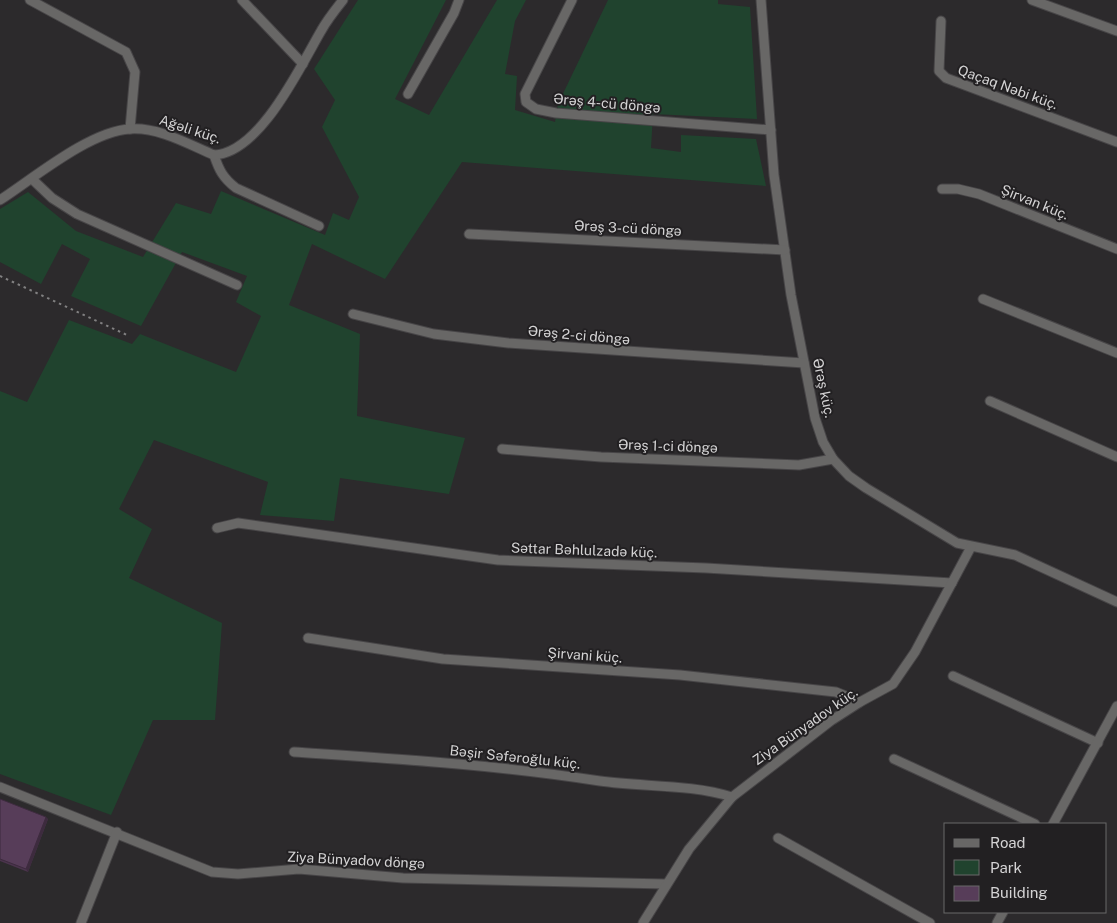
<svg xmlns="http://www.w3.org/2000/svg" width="1117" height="923" viewBox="0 0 1117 923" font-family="'Public Sans',sans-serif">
  <rect width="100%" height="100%" fill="#2c2a2c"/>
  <!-- green -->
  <polygon fill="#20432e" points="358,0 446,0 395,99 429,115 497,0 526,0 515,21 505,74 517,76 515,110 555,122 558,104 608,0 718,0 718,4 750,7 757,119 653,114 651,148 681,152 681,135 756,139 766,186 462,162 385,279 312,244 289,305 360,334 357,416 465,438 449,494 340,478 334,521 260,515 268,482 154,440 119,509 152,529 129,578 222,623 215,720 153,720 111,815 0,774 0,391 27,402 69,320 132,344 140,334 236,372 261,316 236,302 247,276 182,252 141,326 71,296 90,259 62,244 41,284 0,262 0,209 28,192 76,231 143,257 176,203 211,214 221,191 325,235 333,213 349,220 359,197 322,127 335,100 314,69"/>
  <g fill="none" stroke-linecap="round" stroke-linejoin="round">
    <!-- street casing -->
    <g stroke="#474547" stroke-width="11">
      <g id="street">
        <polyline points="30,0 126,52 135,72 130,129"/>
        <polyline points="242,0 303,64"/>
        <polyline points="572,0 525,94 526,102 536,109 556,113 771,130"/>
        <polyline points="761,0 774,175 791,295 815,418 823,442 833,459 849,476 866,488 957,543 1015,555 1117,602"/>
        <polyline points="1032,0 1117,31"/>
        <polyline points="941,21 939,71 946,78 1117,142"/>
        <polyline points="408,94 454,13 459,0"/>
        <path d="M214,155C219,170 223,178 236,188L319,226"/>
        <polyline points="32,179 52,198 77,214 237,285"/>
        <polyline points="942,189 958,189 979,194 1117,249"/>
        <path d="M0,200C34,178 90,131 130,129C159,127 188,144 214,155C260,153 300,67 321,31C327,20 335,10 343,0"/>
        <polyline points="469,234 785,250"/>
        <polyline points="983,299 1117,353"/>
        <polyline points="353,314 434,334 508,343 804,363"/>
        <polyline points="990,401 1117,457"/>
        <polyline points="502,449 601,457 799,465 833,459"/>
        <polyline points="217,528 238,523 498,560 706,568 952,583"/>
        <polyline points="308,638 443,659 680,675 836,692 860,702"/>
        <polyline points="953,676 1098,743"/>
        <path d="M294,752C397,759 499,765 600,781C643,787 691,784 732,797"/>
        <polyline points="894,759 1035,824"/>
        <polyline points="0,787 212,872 238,874 299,869 403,878 666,884"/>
        <polyline points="1053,824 1117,706"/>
        <polyline points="778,838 930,923"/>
        <polyline points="81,923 117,832"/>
        <polyline points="643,923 689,849 732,797 832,720 860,702 893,684 915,652 971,547"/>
        <polyline points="997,923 1003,912"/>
      </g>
    </g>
    <!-- path -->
    <polyline stroke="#818081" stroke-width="2" stroke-dasharray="2.5 4" stroke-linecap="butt" points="0,276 127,335"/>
    <!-- street -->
    <use href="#street" stroke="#686766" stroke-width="9"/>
  </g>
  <!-- wall -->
  <polygon fill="#4b344d" points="0,799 48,819 28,872 0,861"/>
  <!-- shaded-wall -->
  <polygon fill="#3d2b3e" points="46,817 48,819 28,872 26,869"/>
  <!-- building -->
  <polygon fill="#573d59" stroke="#3d2b3e" points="0,799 46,817 26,869 0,859"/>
  <g text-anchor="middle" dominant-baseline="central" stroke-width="4" stroke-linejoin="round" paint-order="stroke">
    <!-- street labels -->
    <g font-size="14" fill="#d4d3d4" stroke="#222022">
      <text transform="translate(1008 87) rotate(20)">Qaçaq Nəbi küç.</text>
      <text transform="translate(607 103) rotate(5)">Ərəş 4-cü döngə</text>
      <text transform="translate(190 129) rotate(18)">Ağəli küç.</text>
      <text transform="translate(1035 202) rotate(22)">Şirvan küç.</text>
      <text transform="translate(628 228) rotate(3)">Ərəş 3-cü döngə</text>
      <text transform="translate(579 335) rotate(5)">Ərəş 2-ci döngə</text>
      <text transform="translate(824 388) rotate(78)">Ərəş küç.</text>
      <text transform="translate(668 446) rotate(2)">Ərəş 1-ci döngə</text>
      <text transform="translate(584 550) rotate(2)">Səttar Bəhlulzadə küç.</text>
      <text transform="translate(585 655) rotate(4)">Şirvani küç.</text>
      <text transform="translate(805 726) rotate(-35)">Ziya Bünyadov küç.</text>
      <text transform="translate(515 757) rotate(6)">Bəşir Səfəroğlu küç.</text>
      <text transform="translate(356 860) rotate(3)">Ziya Bünyadov döngə</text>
    </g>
  </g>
  <!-- legend -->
  <rect x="944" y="823" width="162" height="90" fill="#222022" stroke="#696869"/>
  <rect x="954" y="839" width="25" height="8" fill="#686766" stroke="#696869"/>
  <text x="990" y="848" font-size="15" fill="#d4d3d4">Road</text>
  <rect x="954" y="860" width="25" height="15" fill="#20432e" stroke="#696869"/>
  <text x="990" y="873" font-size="15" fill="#d4d3d4">Park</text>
  <rect x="954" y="886" width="25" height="15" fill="#573d59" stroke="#696869"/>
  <text x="990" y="898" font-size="15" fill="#d4d3d4">Building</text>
</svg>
